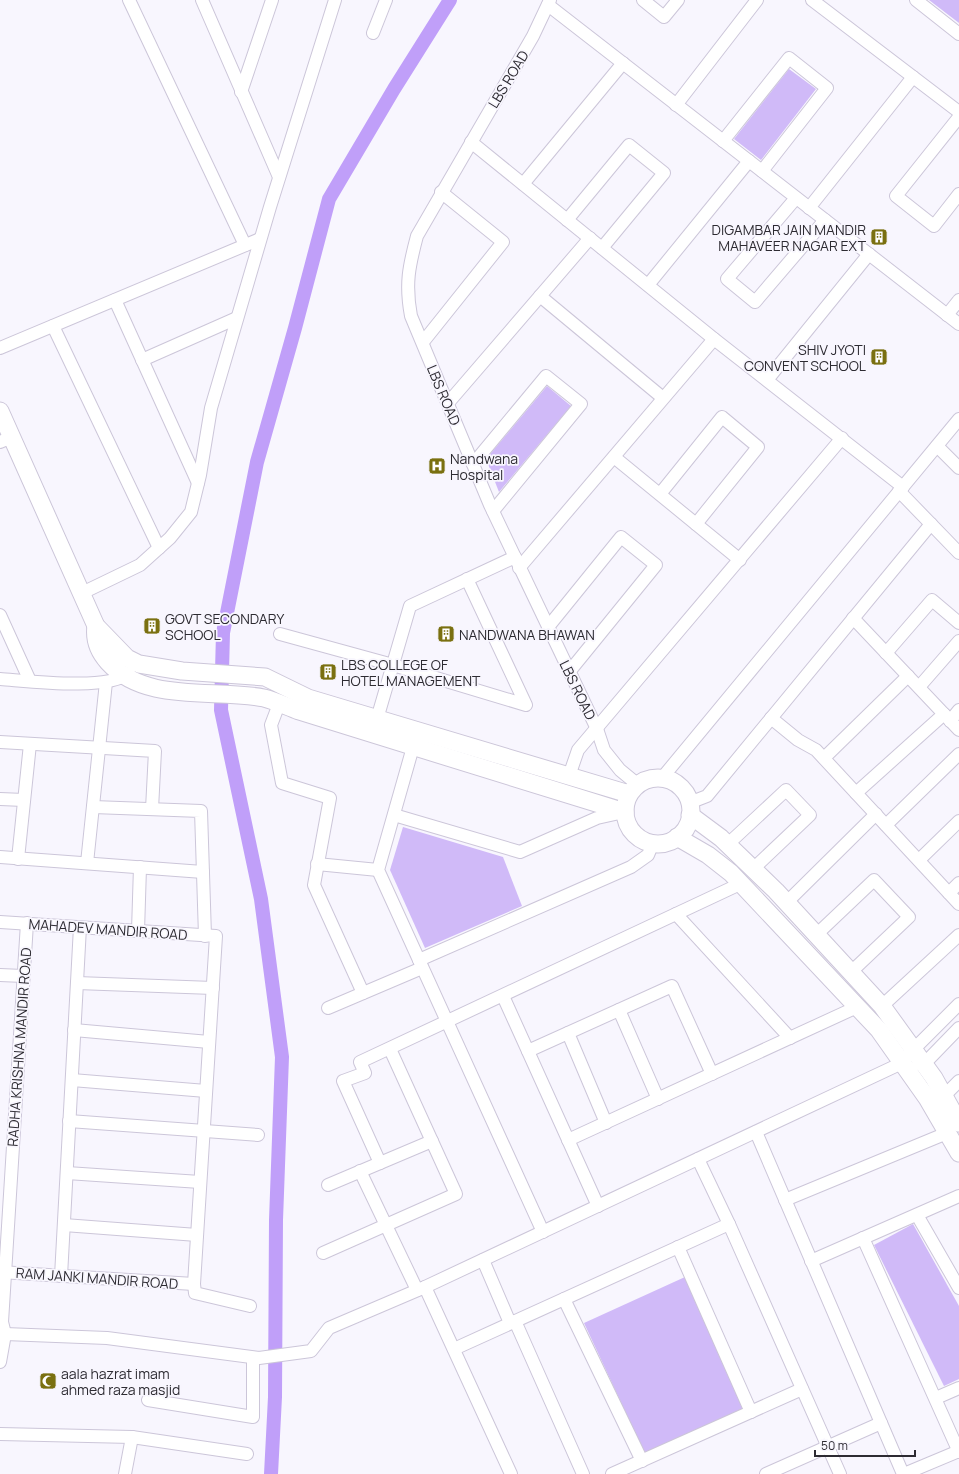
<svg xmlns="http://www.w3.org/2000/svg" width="959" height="1474" viewBox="0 0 959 1474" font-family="Manrope,sans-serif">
  <rect width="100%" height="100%" fill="#f8f6fe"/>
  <!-- green -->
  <g fill="#d0baf8">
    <polygon points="929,0 959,0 959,23"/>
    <polygon points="789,69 816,89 761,160 734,139"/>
    <polygon points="547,386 571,406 499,492 486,459"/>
    <polygon points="403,827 503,857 522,906 425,948 390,870"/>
    <polygon points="913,1224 959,1306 959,1379 944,1386 874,1245"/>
    <polygon points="685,1277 746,1408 645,1454 584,1323"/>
  </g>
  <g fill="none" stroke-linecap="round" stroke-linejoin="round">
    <!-- canal -->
    <polyline stroke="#c09ff9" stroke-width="14" points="271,1474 275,1397 276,1220 282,1057 261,899 221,710 223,633 257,462 295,328 329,199 394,89 450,0"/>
    <!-- street casing -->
    <g stroke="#ccc6d9" stroke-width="14">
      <g id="street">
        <polyline points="129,0 245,245"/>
        <polyline points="202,0 279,177"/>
        <path d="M550,0L533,36L417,236C409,266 405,284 411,316L490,505L597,729L604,750L620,770L637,784"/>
        <polyline points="643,0 664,17 678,0"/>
        <polyline points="812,0 959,112"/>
        <polyline points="916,0 959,34"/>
        <polyline points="548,5 959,324"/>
        <polyline points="373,33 386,0"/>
        <polyline points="241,92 272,0"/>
        <polyline points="676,105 757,0"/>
        <polyline points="959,117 896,196 934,226 959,194"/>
        <polyline points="723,141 789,58 827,88 762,171"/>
        <polyline points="471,142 714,339 903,487"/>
        <polyline points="523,184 623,63"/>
        <polyline points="796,198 727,279 755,302 825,220"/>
        <polyline points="809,208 913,77"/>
        <polyline points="567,220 629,145 664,173 602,248"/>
        <polyline points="648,285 749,161"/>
        <polyline points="540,296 663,398"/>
        <polyline points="115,300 198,483"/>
        <polyline points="947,315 959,300"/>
        <polyline points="53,326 159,548"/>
        <polyline points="423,342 503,242 441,192"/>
        <polyline points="0,348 260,239"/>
        <polyline points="142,360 237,318"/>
        <polyline points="767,380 869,254"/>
        <polyline points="448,403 590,238"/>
        <polyline points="0,442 12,437"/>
        <polyline points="937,446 959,468"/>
        <polyline points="614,457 740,560"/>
        <polyline points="473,464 546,376 581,404 493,511"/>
        <polyline points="899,491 959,553"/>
        <polyline points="660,494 722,417 758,447 696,524"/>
        <polyline points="519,568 714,339"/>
        <polyline points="82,593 140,565 170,538 191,512 200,475 211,408 270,207 335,0"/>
        <polyline points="0,615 30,681"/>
        <polyline points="853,618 959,730"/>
        <polyline points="548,627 621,537 656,565 569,672"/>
        <polyline points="280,634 393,665 526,705 467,579"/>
        <polyline points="886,653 932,600 959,623"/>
        <path d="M0,679C29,681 108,691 129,673"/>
        <polyline points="919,687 959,641"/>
        <polyline points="279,704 271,725 282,783 330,798 314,885 363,993"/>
        <polyline points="771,718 798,740 816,750 959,904"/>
        <polyline points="377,719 410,606 515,557"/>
        <polyline points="950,721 959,710"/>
        <polyline points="415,740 378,870 543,1232"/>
        <polyline points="0,742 155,751 152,809"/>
        <polyline points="824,758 908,676"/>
        <polyline points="569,776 578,750 842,438"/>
        <polyline points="662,778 959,419"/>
        <polyline points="856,793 944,714"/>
        <polyline points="0,799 24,800"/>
        <polyline points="689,803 707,796 931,524"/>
        <polyline points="93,807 201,811 205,936"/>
        <polyline points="394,815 520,852 597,818 624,812"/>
        <polyline points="886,825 959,754"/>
        <polyline points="728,844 786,790 810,815 753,869"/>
        <polyline points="0,857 203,872"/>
        <polyline points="18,859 30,744"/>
        <polyline points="919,860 959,821"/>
        <polyline points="87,863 106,682"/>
        <polyline points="317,864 378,870"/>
        <polyline points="949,893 959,883"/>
        <polyline points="786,903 876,814"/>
        <polyline points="676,914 790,1038"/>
        <polyline points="0,922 216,936 194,1284 195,1293 250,1306"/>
        <polyline points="138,931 140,867"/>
        <polyline points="816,935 874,880 909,917 851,972"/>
        <polyline points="419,960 631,867 648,855 653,843"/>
        <polyline points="0,975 23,976"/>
        <polyline points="77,983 213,988"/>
        <polyline points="503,996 598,1206"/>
        <polyline points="882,1006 959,935"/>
        <polyline points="328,1008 422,968"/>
        <polyline points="619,1010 658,1099"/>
        <polyline points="74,1030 209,1042"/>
        <polyline points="568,1033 606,1123"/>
        <polyline points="528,1051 672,986 712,1074"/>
        <polyline points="918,1064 924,1064 959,1028"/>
        <polyline points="72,1080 206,1091"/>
        <polyline points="944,1096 959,1081"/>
        <polyline points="69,1121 258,1135"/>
        <polyline points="756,1132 903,1474"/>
        <polyline points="568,1140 857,1007"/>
        <polyline points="380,1163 343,1081 365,1073 360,1062 740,884"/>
        <polyline points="360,1171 417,1290"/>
        <polyline points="67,1173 200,1182"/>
        <polyline points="328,1185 432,1141"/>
        <polyline points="785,1200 947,1133"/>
        <polyline points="917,1215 959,1288"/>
        <polyline points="729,1224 840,1474"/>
        <polyline points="64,1225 197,1235"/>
        <polyline points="863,1238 959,1452"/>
        <polyline points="678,1247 751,1412"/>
        <polyline points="323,1253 456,1194 390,1049"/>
        <polyline points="483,1260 510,1323"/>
        <polyline points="811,1261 959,1196"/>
        <polyline points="0,1272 194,1284"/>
        <polyline points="61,1276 80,927"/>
        <polyline points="425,1287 511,1474"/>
        <polyline points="564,1299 642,1461"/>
        <polyline points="515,1321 583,1474"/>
        <polyline points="5,1334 107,1338 259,1358 311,1351 329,1328 425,1287 902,1063 914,1049 959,1004"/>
        <polyline points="454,1349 729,1224 698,1159"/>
        <polyline points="0,1362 5,1334 2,1322 27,923"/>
        <polyline points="936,1398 959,1388"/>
        <polyline points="148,1400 253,1417 253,1358"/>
        <polyline points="0,1434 132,1437 247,1454"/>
        <polyline points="125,1474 132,1437"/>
        <polyline points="612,1474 802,1389"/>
        <polyline points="766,1474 881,1423"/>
        <polyline points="904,1474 959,1451"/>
      </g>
    </g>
    <!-- secondary casing -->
    <g stroke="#ccc6d9" stroke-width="19">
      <g id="secondary">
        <polyline points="0,411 96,626 127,658 139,664 182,671 265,677 308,698 629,794"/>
        <path d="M96,626C94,640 98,651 108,662C146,704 214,688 264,698C276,701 288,707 299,711L625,812"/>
        <circle cx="658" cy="811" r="33"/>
        <polyline points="690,815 721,838 776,891 882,1006 934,1078 959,1123"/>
        <polyline points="677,837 708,855 731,873 879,1030 927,1098 959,1153"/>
      </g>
    </g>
    <!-- street -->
    <use href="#street" stroke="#fff" stroke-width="12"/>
    <!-- secondary -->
    <use href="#secondary" stroke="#fff" stroke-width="17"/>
  </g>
  <!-- icons -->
  <defs>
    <g id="building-square" transform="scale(0.9)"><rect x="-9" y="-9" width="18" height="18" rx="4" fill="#7a7010" stroke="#f8f6fe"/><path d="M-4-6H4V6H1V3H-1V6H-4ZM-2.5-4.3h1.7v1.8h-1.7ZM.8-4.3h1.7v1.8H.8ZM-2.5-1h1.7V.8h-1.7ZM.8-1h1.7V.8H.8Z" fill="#fff"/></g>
    <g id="hospital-square" transform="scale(0.9)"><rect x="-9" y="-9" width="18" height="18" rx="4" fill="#7a7010" stroke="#f8f6fe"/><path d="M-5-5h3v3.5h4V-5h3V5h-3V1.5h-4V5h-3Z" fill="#fff"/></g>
    <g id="mosque-square" transform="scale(0.9)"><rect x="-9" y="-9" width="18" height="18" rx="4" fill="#7a7010" stroke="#f8f6fe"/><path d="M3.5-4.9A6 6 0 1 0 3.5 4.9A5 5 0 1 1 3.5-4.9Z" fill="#fff"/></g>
  </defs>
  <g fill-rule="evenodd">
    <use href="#building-square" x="879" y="237"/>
    <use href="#building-square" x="879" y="357"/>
    <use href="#hospital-square" x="437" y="466"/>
    <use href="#building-square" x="152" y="626"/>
    <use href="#building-square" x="446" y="634"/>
    <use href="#building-square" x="328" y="672"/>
    <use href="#mosque-square" x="48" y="1381"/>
  </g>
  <g text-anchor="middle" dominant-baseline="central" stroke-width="3.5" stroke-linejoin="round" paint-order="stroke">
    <!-- street labels -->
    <g font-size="14" fill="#2d2b32" stroke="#f8f6fe">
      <text transform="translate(508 79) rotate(-59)">LBS ROAD</text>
      <text transform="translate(444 395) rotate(67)">LBS ROAD</text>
      <text transform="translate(578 690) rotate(64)">LBS ROAD</text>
      <text transform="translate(108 929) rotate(4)">MAHADEV MANDIR ROAD</text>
      <text transform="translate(19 1047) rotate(-86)">RADHA KRISHNA MANDIR ROAD</text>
      <text transform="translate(97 1278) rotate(4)">RAM JANKI MANDIR ROAD</text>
    </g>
    <!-- poi labels -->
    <g font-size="14" fill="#2d2b32" stroke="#f8f6fe" text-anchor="start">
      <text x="866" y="229" text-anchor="end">DIGAMBAR JAIN MANDIR<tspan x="866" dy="16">MAHAVEER NAGAR EXT</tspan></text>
      <text x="866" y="349" text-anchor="end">SHIV JYOTI<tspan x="866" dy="16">CONVENT SCHOOL</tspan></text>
      <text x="450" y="458">Nandwana<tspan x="450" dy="16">Hospital</tspan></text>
      <text x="165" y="618">GOVT SECONDARY<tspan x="165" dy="16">SCHOOL</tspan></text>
      <text x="459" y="634">NANDWANA BHAWAN</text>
      <text x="341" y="664">LBS COLLEGE OF<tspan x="341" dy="16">HOTEL MANAGEMENT</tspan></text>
      <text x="61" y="1373">aala hazrat imam<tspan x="61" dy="16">ahmed raza masjid</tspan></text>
    </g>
  </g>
  <!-- scale -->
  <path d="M815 1450v6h100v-6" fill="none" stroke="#2d2b32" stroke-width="2"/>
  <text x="821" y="1450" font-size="12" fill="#2d2b32" stroke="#f8f6fe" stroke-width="3" paint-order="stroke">50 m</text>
</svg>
